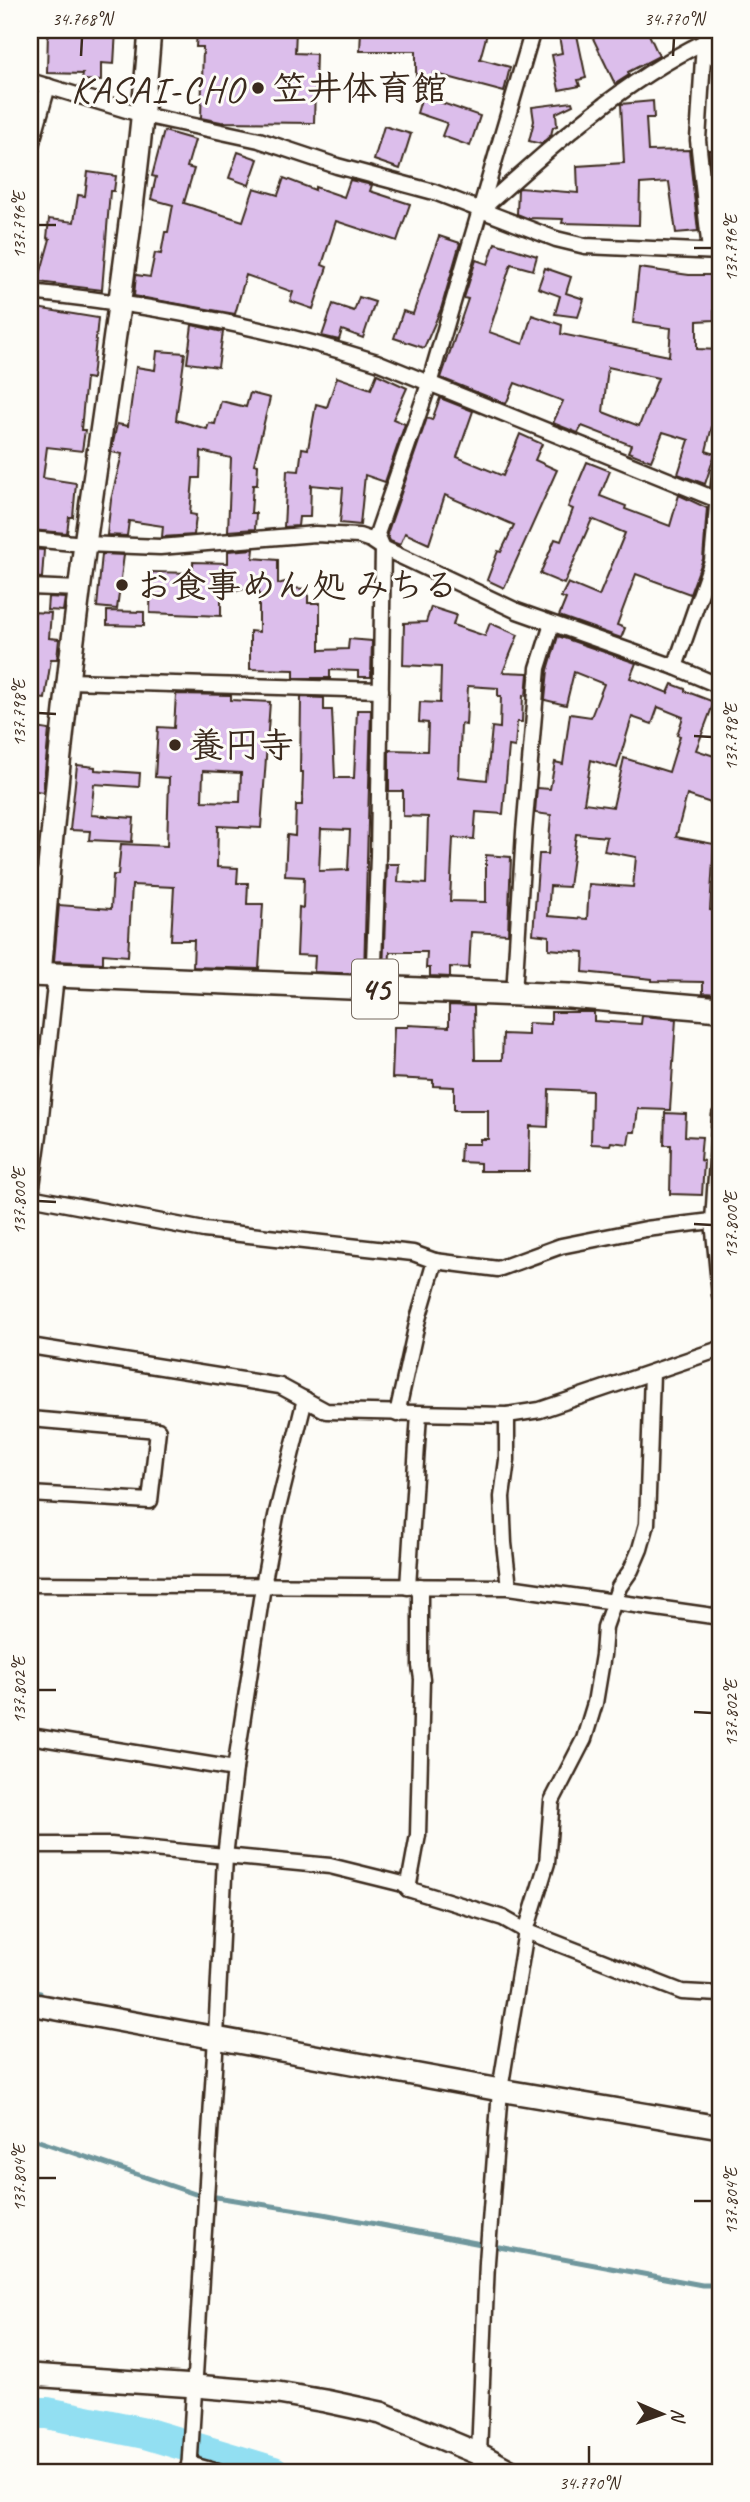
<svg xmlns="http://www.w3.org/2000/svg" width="750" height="2502" viewBox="0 0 750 2502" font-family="Caveat,'Klee One',sans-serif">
  <rect width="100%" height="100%" fill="#fdfcf7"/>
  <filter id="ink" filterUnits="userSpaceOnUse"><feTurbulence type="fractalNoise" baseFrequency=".0143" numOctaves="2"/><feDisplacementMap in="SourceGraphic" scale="14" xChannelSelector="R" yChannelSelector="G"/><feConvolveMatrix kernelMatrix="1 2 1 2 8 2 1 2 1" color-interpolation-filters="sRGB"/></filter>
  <g filter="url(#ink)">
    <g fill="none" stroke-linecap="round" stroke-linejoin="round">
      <!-- stream -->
      <g stroke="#6f979d" stroke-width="5">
        <polyline points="30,1991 40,1993"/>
        <polyline points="30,2138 195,2194"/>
        <polyline points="216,2197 323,2214 481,2244"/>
        <polyline points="499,2247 702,2285 720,2285"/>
      </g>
      <!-- river -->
      <polyline stroke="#92dff2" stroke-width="32" points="30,2413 47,2413 145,2433 274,2472"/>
    </g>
    <!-- building -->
    <g fill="#dcbeeb" stroke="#3b2a1e" stroke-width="2" fill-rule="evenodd">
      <polygon points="48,30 116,30 114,64 101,63 101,81 82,80 83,74 47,73"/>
      <polygon points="197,30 296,30 295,53 316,54 314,123 221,122 201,118 203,47 196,47"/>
      <polygon points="361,30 488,30 480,59 510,67 504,92 433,73 433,94 416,94 416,51 360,51"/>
      <polygon points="558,30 576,30 586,78 578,80 580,86 559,90 552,55 562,53"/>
      <polygon points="589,30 647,30 659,56 628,72 629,75 615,84"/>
      <polygon points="422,96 480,116 470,146 442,136 447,123 417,113"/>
      <polygon points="653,101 654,118 646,118 648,151 689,150 698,231 676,233 669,182 640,184 639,225 562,223 563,219 527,218 517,214 518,189 520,188 578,193 577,166 624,163 621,104"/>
      <polygon points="572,102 573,105 556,113 557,126 553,127 551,135 541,144 529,141 534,121 532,107"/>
      <polygon points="384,126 411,134 400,169 374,160"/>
      <polygon points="164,131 195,140 187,167 194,169 184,203 243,221 254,188 278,195 284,178 315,190 315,187 344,197 350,180 372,185 370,191 410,204 397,241 336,221 322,265 327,267 313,309 290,301 293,292 246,275 235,314 134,296 136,275 150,277 155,253 161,254 165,232 168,232 173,205 151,199 156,177 152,176"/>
      <polygon points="709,150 720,150 720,178 712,180"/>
      <polygon points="238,152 258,159 249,185 229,178"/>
      <polygon points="88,172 116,176 114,191 110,191 102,290 38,282 50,239 47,238 49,219 74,222 78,195 85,196"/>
      <polygon points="439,236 460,243 441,309 424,348 394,338 403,311 413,314"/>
      <path d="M495,243L537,256L533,270L511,264L489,332L523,344L532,315L562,325L561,334L669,356L671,328L633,323L639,268L689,275H711L714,278V320L697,321V349L719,350L716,410L706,451L715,454L705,484L678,474L689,440L663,432L651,461L628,452L631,445L582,426L578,433L553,423L563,401L515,383L506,404L441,378L468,299L464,298L476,260L488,264ZM608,367L658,378L639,426L603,412Z"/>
      <polygon points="545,268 571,277 566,293 584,299 578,317 555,314 560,296 538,288"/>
      <polygon points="359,297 375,302 363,338 342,330 339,340 322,336 333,304 354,311"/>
      <polygon points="30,307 98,318 92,379 86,378 81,430 85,430 82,451 47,447 43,478 76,483 73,517 69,517 67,533 30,530"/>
      <polygon points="192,325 223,332 218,367 187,363"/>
      <polygon points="157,351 185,353 176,420 207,429 209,423 215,424 221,401 246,407 250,393 270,398 254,464 258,465 257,485 253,485 251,513 256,513 255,529 228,531 231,458 201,451 200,478 193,478 190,514 196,515 194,535 162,537 163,526 129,521 127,536 107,535 111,500 122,454 111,452 117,424 128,426 136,367 155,370"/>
      <polygon points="377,374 407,388 393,419 405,424 385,482 365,475 360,525 340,523 343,488 311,485 310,517 299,517 298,526 284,527 287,470 299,471 302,448 308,449 316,404 327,407 337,377 371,389"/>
      <polygon points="440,398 473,411 457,457 503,476 520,434 542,444 535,460 557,470 504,588 487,580 498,551 501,552 514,525 445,495 429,544 405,533 400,545 390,541 387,534 427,418 432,420"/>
      <polygon points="587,462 610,471 600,496 626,506 625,509 670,526 679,495 707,508 703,559 690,594 636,574 617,625 625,628 621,638 559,616 566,599 561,597 568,583 599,596 625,533 592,519 564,584 540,574 555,539 561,541 573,509 568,507"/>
      <polygon points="30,549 44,550 42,578 30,577"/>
      <polygon points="254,549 253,558 278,560 278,584 285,582 287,588 308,589 308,603 320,603 320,650 348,649 349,639 372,641 371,677 358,677 358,671 330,670 330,678 294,678 294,670 250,669 250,631 259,632 259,586 221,594 221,616 150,613 151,572 193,573 193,562 228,563 228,551"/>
      <polygon points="102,554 124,555 117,609 97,607"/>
      <polygon points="720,567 720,603 709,599"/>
      <polygon points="48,597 65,598 63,611 47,610"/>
      <path d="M431,607L456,615L453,625L485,636L490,623L518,635L503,672L528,673L526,696L523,695L522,722H517L515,747L509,746L503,814L476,812L474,839L453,838L450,901L486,902V855L511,857L508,934L471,932L469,968L450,967V977L430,976V968H426L427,952H390L389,973H383L387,864H399L398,882L426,884L428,817L403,816V791H389V750L427,751L428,723L419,722L420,702L440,703L441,667L403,665L404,623L426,622ZM468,686L498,688V696H501L500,728L492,727L487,780L459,777L461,724L466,725Z"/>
      <polygon points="107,611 144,612 144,626 107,625"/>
      <polygon points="30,612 51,613 49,638 59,639 57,659 51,659 45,699 30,697"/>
      <path d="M558,636L636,663L630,678L668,693L672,684L685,689V691L714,702L696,750L720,758L715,780L720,782V806L687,795L676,837L714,844L710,910L720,911L719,994L703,993V982L652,981V979L583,972L584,952L549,949V936L533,934L539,854H548L551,815L535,813L537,788L550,789L555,762L563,764L570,714L591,717L604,684L574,672L566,705L545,700L548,670ZM658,707L683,717L677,735L680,736L669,772L624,758L613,807L584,803L591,760L617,768L632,717L652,724ZM576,834L607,837L604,851L636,857L633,887L589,884L587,919L548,916L550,886L569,887Z"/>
      <path d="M176,694L231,695V700L270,702L261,828L218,826L217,867L238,868L237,883H248L247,904H263L259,969L193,967L194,940H171L174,887L132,885L128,956L103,954V963L54,961L59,905L111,909L113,875H118L121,844L167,846L169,778L155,777L158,727L174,728ZM203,771L241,773L240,802L202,801Z"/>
      <path d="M301,697L324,698V710H332L335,778H354L357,710H371L364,974L314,972L315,956L297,955L299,907L303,908L304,877L285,876L287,835L295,836L296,805H302L303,772H300ZM321,829L350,830L348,870L319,871Z"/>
      <polygon points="30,727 49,730 43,792 30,790"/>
      <polygon points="77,765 95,767 95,770 140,773 139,787 94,784 91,815 134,818 132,842 89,840 90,831 70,830"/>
      <polygon points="449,1005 474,1006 475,1060 502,1060 503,1034 528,1035 528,1023 551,1024 551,1012 594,1012 594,1021 641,1024 642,1016 676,1019 670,1110 638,1109 635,1132 630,1132 628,1144 611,1142 610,1145 591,1144 592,1091 549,1089 548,1127 530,1126 529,1171 480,1171 480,1163 460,1162 461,1144 480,1144 480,1139 488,1139 488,1110 454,1110 454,1087 433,1086 433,1080 392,1078 394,1027 408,1027 408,1025 449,1027"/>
      <polygon points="665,1113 686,1114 685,1136 702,1137 700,1160 704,1161 702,1195 670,1194 671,1145 664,1145"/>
    </g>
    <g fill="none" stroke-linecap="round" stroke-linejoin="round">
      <!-- street casing -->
      <g stroke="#3b2a1e" stroke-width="19">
        <g id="street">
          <polyline points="708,30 704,42 698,140 710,251"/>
          <polyline points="30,81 143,115 259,140 337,166 434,192 556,239 585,246 720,252"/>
          <polyline points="30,149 48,86"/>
          <path d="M481,210C550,148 620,83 704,42L710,53L720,62"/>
          <polyline points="719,252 720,271"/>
          <path d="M30,292C148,304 264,326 377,362L720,501"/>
          <polyline points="30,539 85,544 160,547 315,534 359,536 371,540 383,548 517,611 675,667 720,686"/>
          <polyline points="30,587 79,589"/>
          <polyline points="675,667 712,561 720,473"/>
          <polyline points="69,681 381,690"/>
          <polyline points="373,989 378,856 383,548 377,534 429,384 533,30"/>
          <polyline points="514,994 524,832 538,668 552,624"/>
          <polyline points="720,1115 713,1221 720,1295"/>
          <polyline points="30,1197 204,1230 413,1253 435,1261 418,1319 397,1414"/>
          <polyline points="30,1201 39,1135 56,976"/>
          <polyline points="435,1261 498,1269 561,1246 646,1229 720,1220"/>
          <polyline points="30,1346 280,1386 326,1411 507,1415 540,1410 720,1349"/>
          <polyline points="507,1415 507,1460 502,1497 504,1543 509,1587"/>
          <polyline points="30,1419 158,1430 150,1501 30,1494"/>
          <polyline points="30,1584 509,1587 720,1617"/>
          <polyline points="408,1587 419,1414"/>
          <polyline points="30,1736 235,1769"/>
          <polyline points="30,1845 111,1845 330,1866 403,1884 408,1889 503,1918 526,1931 682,1992 720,1994"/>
          <polyline points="408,1889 418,1835 422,1679 420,1666 420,1586"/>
          <polyline points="479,2454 487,2262 500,2090 526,1931 547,1863 552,1801 584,1739 595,1703 603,1655 605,1627 619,1587 631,1570 640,1549 647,1524 652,1373"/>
          <polyline points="189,2464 218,2472"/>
          <polyline points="189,2472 216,2037 225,1857 235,1769 263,1586 276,1516 305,1399"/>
        </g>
      </g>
      <!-- secondary casing -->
      <g stroke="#3b2a1e" stroke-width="26">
        <g id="secondary">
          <path d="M40,975C51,830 66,687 85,544C109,373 137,202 150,30"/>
          <polyline points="30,2004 500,2090 720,2127"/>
          <polyline points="30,2375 195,2386 278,2393 325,2401 381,2413 479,2454 512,2472"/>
        </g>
      </g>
      <!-- primary casing -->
      <g stroke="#3b2a1e" stroke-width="28">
        <polyline id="primary" points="30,974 569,996 720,1009"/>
      </g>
      <!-- street -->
      <use href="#street" stroke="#fdfcf7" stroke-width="14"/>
      <!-- secondary -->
      <use href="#secondary" stroke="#fdfcf7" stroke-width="21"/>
      <!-- primary -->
      <use href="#primary" stroke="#fdfcf7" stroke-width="23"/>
    </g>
  </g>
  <!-- ticks -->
  <path fill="none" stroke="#3b2a1e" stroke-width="2.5" d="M81,56L82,38M673,56L674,38M38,225H56M694,248H712M38,713L56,714M694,736L712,737M38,1201L56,1202M694,1224L712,1225M38,1690H56M694,1712L712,1713M38,2178H56M694,2201H712M589,2464V2446"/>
  <!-- markers -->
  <g fill="#3b2a1e" stroke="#fdfcf7" stroke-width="2.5">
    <circle cx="258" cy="88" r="7"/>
    <circle cx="122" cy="585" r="7"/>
    <circle cx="175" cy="745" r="7"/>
  </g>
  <g text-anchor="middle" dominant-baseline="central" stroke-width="6" stroke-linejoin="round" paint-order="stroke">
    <!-- shield labels -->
    <rect fill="#fdfcf7" stroke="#75695f" stroke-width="2" x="352" y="959.5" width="46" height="59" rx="5"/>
    <g font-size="33" font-weight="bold" fill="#3b2a1e">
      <text x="375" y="989">45</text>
    </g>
    <!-- poi labels -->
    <g font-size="35" font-weight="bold" fill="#3b2a1e" stroke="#fdfcf7" text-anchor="start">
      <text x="272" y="88">笠井体育館</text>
      <text x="136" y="585">お食事めん処 みちる</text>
      <text x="189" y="745">養円寺</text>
    </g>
    <!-- neighbourhood labels -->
    <g font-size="37" letter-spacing="2" fill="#3b2a1e" stroke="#fdfcf7">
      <text x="158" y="89">KASAI-CHO</text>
    </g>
  </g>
  <!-- margin -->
  <rect width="750" height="2502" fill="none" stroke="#fdfcf7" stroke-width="77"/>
  <!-- north arrow -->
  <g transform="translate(662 2414) rotate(92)" stroke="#fdfcf7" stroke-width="5" paint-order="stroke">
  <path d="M0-5L12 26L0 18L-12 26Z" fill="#3b2a1e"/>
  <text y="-10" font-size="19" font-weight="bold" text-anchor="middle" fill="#3b2a1e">N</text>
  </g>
  <rect x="38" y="38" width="674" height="2426" fill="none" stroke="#3b2a1e" stroke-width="2.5"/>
  <g font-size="18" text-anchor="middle" fill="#3b2a1e">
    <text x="82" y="25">34.768°N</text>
    <text x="674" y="25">34.770°N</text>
    <text transform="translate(19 225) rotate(-90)" y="6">137.796°E</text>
    <text transform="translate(731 248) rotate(-90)" y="6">137.796°E</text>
    <text transform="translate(19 713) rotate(-90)" y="6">137.798°E</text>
    <text transform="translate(731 737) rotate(-90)" y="6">137.798°E</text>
    <text transform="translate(19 1201) rotate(-90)" y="6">137.800°E</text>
    <text transform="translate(731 1225) rotate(-90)" y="6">137.800°E</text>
    <text transform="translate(19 1690) rotate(-90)" y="6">137.802°E</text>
    <text transform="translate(731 1713) rotate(-90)" y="6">137.802°E</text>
    <text transform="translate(19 2178) rotate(-90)" y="6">137.804°E</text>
    <text transform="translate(731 2201) rotate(-90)" y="6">137.804°E</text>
    <text x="589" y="2489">34.770°N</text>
  </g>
</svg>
